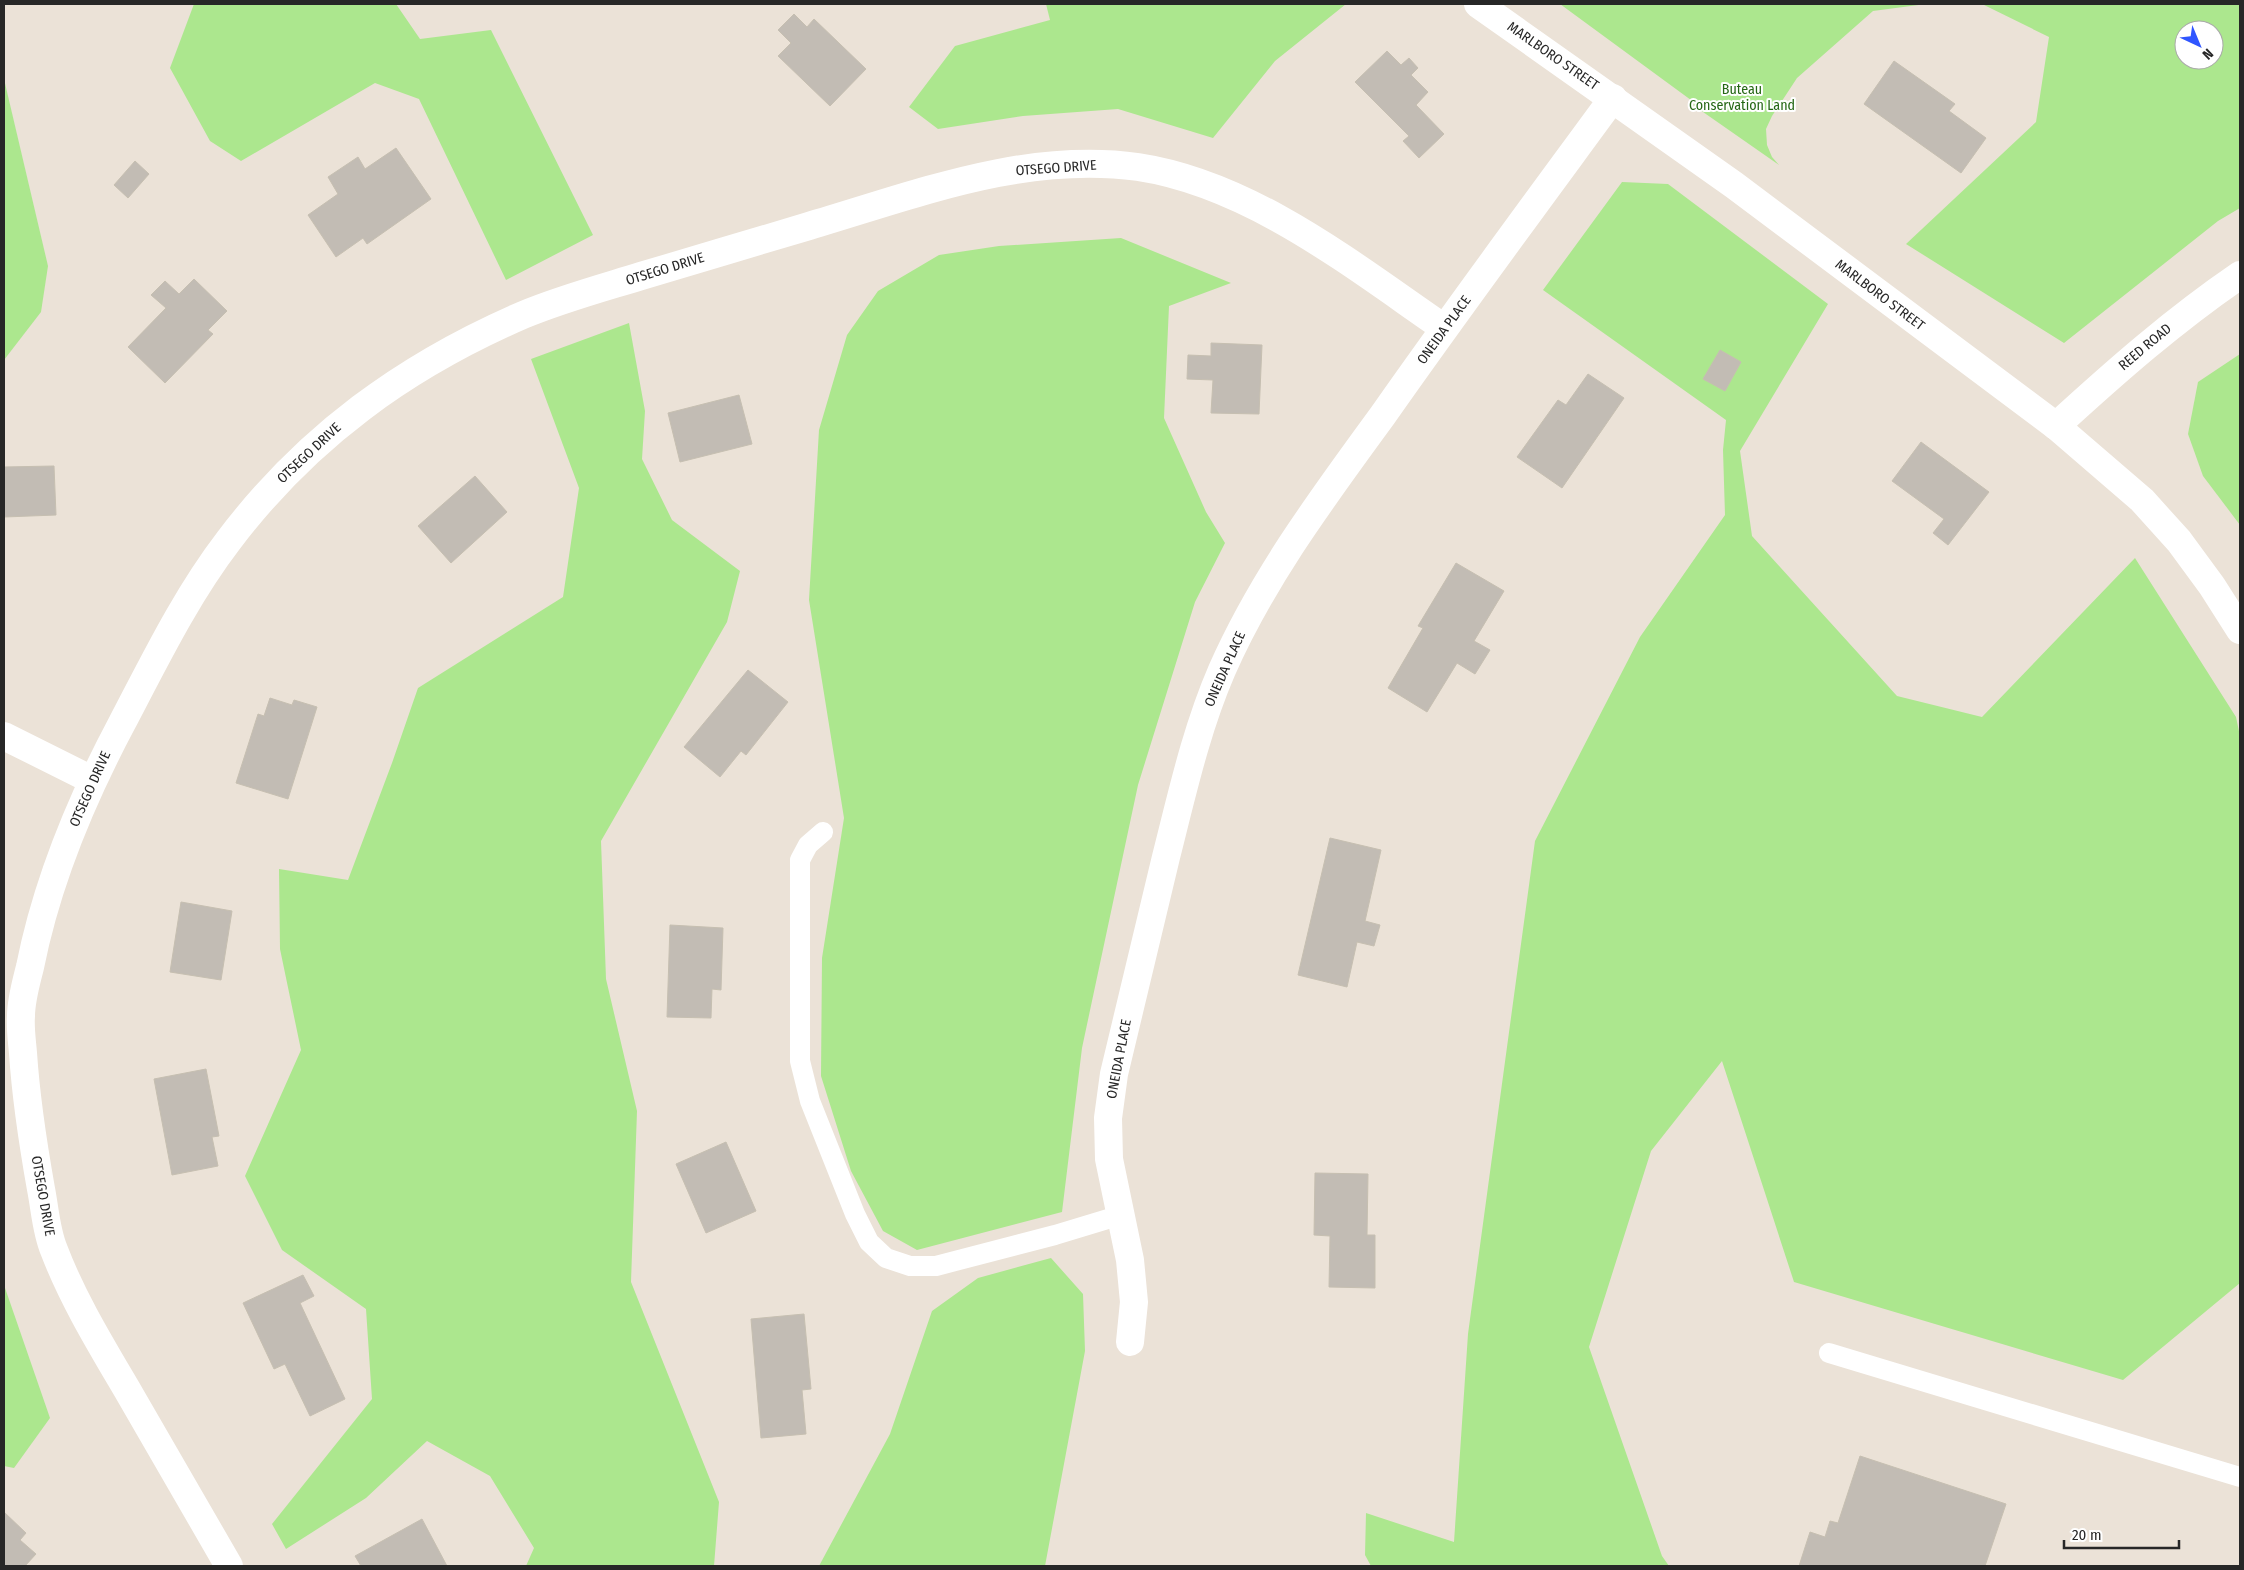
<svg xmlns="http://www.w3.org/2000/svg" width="2244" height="1570" viewBox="0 0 2244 1570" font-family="'Fira Sans Condensed',sans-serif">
  <rect width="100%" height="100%" fill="#ebe2d7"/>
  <!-- green -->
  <g fill="#ace78e" fill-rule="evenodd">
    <polygon points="194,4 396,4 420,39 491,30 593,235 506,280 419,99 375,83 241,161 210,141 170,68"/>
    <polygon points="1046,4 1346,4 1275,61 1213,138 1118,109 1023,116 938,129 909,107 955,46 1050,20"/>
    <polygon points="1560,4 1926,4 1873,11 1797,78 1772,116 1766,129 1767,145 1772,157 1779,165 1693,105 1695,103"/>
    <path d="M1982,4H2240V208L2218,221L2064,343L1906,244L2036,122L2049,37ZM2184,30H2214V60H2184Z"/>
    <polygon points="4,79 48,266 41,312 4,360"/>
    <polygon points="1622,182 1668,184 1828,304 1740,451 1752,536 1897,696 1982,717 2135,558 2236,717 2240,736 2240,1283 2123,1380 1794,1282 1722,1061 1651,1151 1589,1347 1662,1556 1669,1566 1371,1566 1365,1555 1366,1513 1454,1542 1468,1334 1535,841 1640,637 1725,515 1723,450 1726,420 1543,290"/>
    <polygon points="1121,238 1231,283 1169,306 1164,418 1206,512 1225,543 1195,602 1138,785 1082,1048 1062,1212 917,1250 883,1231 851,1171 821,1076 822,958 844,818 809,600 819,430 847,335 878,291 939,255 999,246"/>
    <polygon points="629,323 645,411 642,459 672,520 740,571 727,622 601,841 606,979 637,1111 631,1282 719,1502 714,1566 526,1566 534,1548 490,1476 427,1441 366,1498 286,1549 272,1524 372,1399 366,1309 282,1250 245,1176 301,1050 280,949 279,869 348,880 392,763 418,688 563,597 579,488 531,359"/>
    <polygon points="2240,354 2240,525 2203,476 2188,434 2198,382"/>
    <polygon points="1051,1258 1083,1294 1085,1351 1045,1566 819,1566 890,1434 932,1311 978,1278"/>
    <polygon points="4,1285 50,1418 14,1468 4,1466"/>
  </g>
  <!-- building -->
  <g fill="#c2bcb4" stroke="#c6bfb1">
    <polygon points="794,14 807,27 814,19 866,69 830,106 778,56 791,43 778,30"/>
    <polygon points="1387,51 1401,65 1409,58 1418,68 1411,75 1428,92 1416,105 1444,134 1419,158 1403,141 1409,136 1355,82"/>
    <polygon points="1894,61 1955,104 1949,111 1986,138 1961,173 1864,104"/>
    <polygon points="396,148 431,199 367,244 363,238 336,257 308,215 338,194 328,177 358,157 365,169"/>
    <polygon points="135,161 149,174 128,198 114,185"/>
    <polygon points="194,279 227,311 208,330 213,334 165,383 128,347 166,308 151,295 165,281 179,294"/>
    <polygon points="1211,343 1262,345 1259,414 1211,413 1213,380 1187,379 1188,355 1211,356"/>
    <polygon points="1720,350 1741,362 1725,391 1703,379"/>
    <polygon points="1588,374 1624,398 1562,488 1517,457 1558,400 1566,405"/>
    <polygon points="739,395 752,444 680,462 668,413"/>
    <polygon points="1921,442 1989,492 1948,545 1933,533 1944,519 1892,481"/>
    <polygon points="54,466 56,515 4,517 4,467"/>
    <polygon points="475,476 507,512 451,563 418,526"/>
    <polygon points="1456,563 1504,591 1474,641 1490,650 1475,674 1457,663 1427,712 1388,688 1423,628 1418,626"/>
    <polygon points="748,670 788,702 746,755 741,751 720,777 684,747"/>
    <polygon points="270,698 292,705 294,700 317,707 288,799 236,783 258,714 264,716"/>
    <polygon points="1330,838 1381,850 1365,921 1380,925 1374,946 1357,942 1347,987 1298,975"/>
    <polygon points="181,902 232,911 221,980 170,972"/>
    <polygon points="670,925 723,928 721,990 712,989 711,1018 667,1017"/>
    <polygon points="206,1069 219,1136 212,1137 218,1166 172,1175 154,1079"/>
    <polygon points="726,1142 756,1211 706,1233 676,1164"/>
    <polygon points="1315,1173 1368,1174 1367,1235 1375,1235 1375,1288 1329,1287 1330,1236 1314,1235"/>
    <polygon points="303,1275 314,1296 300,1303 345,1399 310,1416 285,1364 274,1369 243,1303"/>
    <polygon points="804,1314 811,1389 802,1390 806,1434 761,1438 751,1319"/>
    <polygon points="1860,1456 2006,1504 1985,1566 1799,1566 1810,1532 1825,1537 1830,1521 1838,1523"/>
    <polygon points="4,1512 26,1533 20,1540 36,1554 25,1566 4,1566"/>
    <polygon points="422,1519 447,1566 361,1566 355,1556"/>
  </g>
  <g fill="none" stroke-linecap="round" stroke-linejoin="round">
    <!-- service -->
    <g stroke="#fff" stroke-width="20">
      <polyline points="823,832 808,845 800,860 800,1061 810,1101 855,1214 869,1242 886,1258 910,1266 936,1266 1055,1235 1121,1215"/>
      <polyline points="1829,1353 2240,1477"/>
    </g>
    <!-- minor -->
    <g stroke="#fff" stroke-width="28">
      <polyline points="4,736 92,780"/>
      <path d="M1130,1342L1134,1302L1130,1260L1109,1159L1108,1118L1114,1074C1131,1002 1149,929 1166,857C1182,794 1196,730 1222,670C1263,577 1324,496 1383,415C1458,308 1536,203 1613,98"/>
      <path d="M229,1566C196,1509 163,1451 129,1393C102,1347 73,1300 54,1250C46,1231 45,1209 41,1189C33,1144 26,1099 23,1053C22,1041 20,1028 21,1016C21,1000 26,983 30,967C47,881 81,800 122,723C155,660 186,596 229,540C307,437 405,366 523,315C561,299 602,288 641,276C697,259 753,243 809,226C915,195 1025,151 1138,167C1251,184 1352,265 1444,328"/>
    </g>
    <!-- tertiary -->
    <g stroke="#fff" stroke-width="28">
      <polyline points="1478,4 1734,185 2056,426 2142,500 2179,541 2212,586 2240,630"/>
      <path d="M2056,426C2115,372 2174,320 2240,275"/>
    </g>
  </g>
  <g text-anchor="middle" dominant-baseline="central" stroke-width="4" stroke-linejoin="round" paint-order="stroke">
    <!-- street labels -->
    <g font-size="14" fill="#272727" stroke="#fff">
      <text transform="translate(1553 56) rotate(35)">MARLBORO STREET</text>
      <text transform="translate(1056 168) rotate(-4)">OTSEGO DRIVE</text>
      <text transform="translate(665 269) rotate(-17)">OTSEGO DRIVE</text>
      <text transform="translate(1880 295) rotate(37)">MARLBORO STREET</text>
      <text transform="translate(1444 330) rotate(-54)">ONEIDA PLACE</text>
      <text transform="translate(2145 347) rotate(-40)">REED ROAD</text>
      <text transform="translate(309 453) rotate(-43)">OTSEGO DRIVE</text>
      <text transform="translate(1225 669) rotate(-66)">ONEIDA PLACE</text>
      <text transform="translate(90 789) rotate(-66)">OTSEGO DRIVE</text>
      <text transform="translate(1119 1059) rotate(-79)">ONEIDA PLACE</text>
      <text transform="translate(43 1196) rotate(80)">OTSEGO DRIVE</text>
    </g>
    <!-- park labels -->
    <g font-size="14" fill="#256714" stroke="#fff">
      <text x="1742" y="89">Buteau<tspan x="1742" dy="16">Conservation Land</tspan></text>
    </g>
  </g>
  <!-- border -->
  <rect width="2244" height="1570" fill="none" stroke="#272727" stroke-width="10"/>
  <!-- north arrow -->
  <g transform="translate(2199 45) rotate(136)"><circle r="24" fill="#ffffff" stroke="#a9a9a9"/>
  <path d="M0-4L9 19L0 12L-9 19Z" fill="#3056ff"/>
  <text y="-8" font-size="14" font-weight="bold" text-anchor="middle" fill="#272727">N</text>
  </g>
  <!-- scale -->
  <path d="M2064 1540v8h115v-8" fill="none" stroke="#272727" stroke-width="2.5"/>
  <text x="2072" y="1540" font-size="15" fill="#272727" stroke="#ffffff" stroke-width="4" paint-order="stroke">20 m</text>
</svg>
